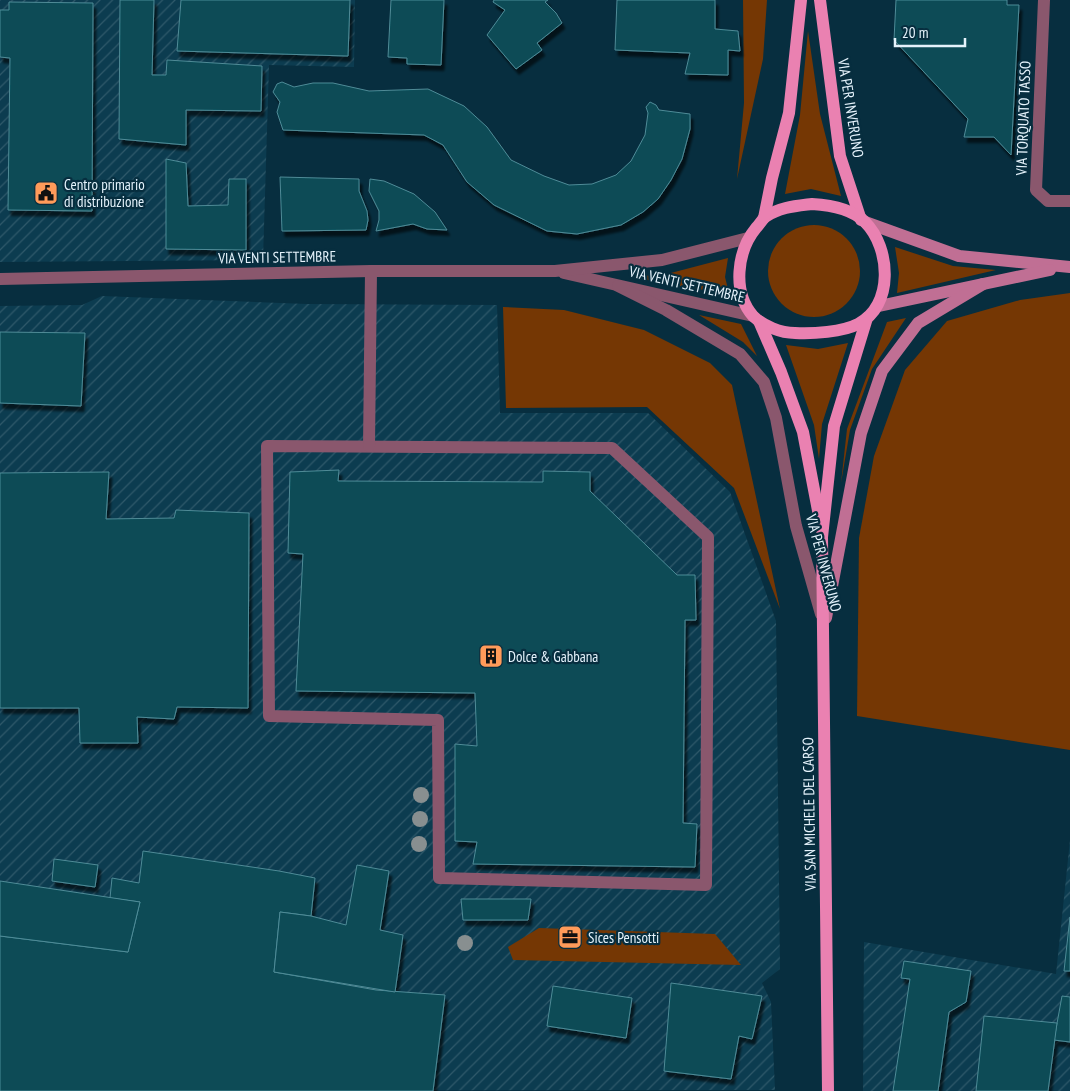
<svg xmlns="http://www.w3.org/2000/svg" width="1070" height="1091" viewBox="0 0 1070 1091" font-family="'PT Sans Narrow',sans-serif">
  <defs>
    <pattern id="industrial-furrows" width="10" height="10" patternUnits="userSpaceOnUse" patternTransform="scale(1.25)"><rect width="10" height="10" fill="#0c3c50"/><path d="M-1 1l2-2M0 10L10 0M9 11l2-2" fill="none" stroke="#2f596a"/></pattern>
    <filter id="shadow"><feDropShadow dx="3" dy="5.5" stdDeviation="1" flood-color="#0009"/></filter>
  </defs>
  <rect width="100%" height="100%" fill="#072e3f"/>
  <!-- industrial -->
  <g fill="url(#industrial-furrows)">
    <polygon points="0,0 355,0 354,67 269,65 263,260 0,262"/>
    <polygon points="102,296 307,304 497,305 500,413 648,413 730,492 776,621 780,969 762,983 771,1002 775,1090 0,1091 0,306 82,305"/>
    <polygon points="1070,840 1070,1091 863,1091 864,942 1056,974"/>
  </g>
  <!-- grass -->
  <g fill="#753704">
    <polygon points="743,0 767,0 763,59 737,179 744,103"/>
    <polygon points="808,31 820,114 841,196 811,189 785,194 800,115"/>
    <circle cx="814" cy="271" r="46"/>
    <polygon points="895,247 953,266 996,270 897,293 899,273"/>
    <polygon points="728,258 725,277 729,293 697,289 631,277 667,274"/>
    <polygon points="1070,293 1070,750 857,716 859,538 874,456 905,370 947,321 1020,300"/>
    <polygon points="503,307 564,310 644,330 710,363 732,385 780,609 734,488 647,407 506,408"/>
    <polygon points="699,315 741,324 757,356 743,342"/>
    <polygon points="906,318 872,369 850,430 841,483 847,429 887,322"/>
    <polygon points="848,343 822,424 819,459 814,425 786,345 818,349"/>
    <polygon points="539,928 715,934 741,965 513,960 508,947"/>
  </g>
  <!-- building -->
  <g fill="#084c57" stroke="#508b97" filter="url(#shadow)">
    <polygon points="120,0 154,0 152,75 166,75 167,60 262,66 261,111 186,110 186,145 119,139"/>
    <polygon points="181,0 350,0 348,56 177,51"/>
    <polygon points="391,0 444,0 441,65 407,64 407,58 388,57"/>
    <polygon points="494,0 548,0 545,2 556,13 562,23 537,43 542,50 516,69 487,35 505,10 493,2"/>
    <polygon points="617,0 715,0 715,29 738,31 740,51 728,50 728,75 685,74 690,53 615,50"/>
    <polygon points="896,0 1007,0 1007,5 1019,5 1011,155 994,137 964,137 968,119 894,40"/>
    <polygon points="9,2 93,3 92,211 8,210 10,58 0,57 0,10 9,10"/>
    <polygon points="282,82 294,87 313,83 333,83 369,91 428,89 464,106 487,127 511,160 544,176 569,185 592,184 616,175 631,161 645,135 648,113 646,107 650,102 656,105 659,110 690,114 690,129 682,159 671,180 658,199 643,212 621,225 577,234 547,231 494,205 467,182 443,145 424,135 283,130 277,112 280,102 273,92 277,84"/>
    <polygon points="166,159 186,163 188,206 228,205 229,179 246,179 246,250 166,249"/>
    <polygon points="280,177 359,179 359,191 367,211 368,220 366,230 282,231"/>
    <polygon points="370,179 384,181 414,194 435,212 447,230 427,229 413,224 376,231 379,220 379,211 369,191"/>
    <polygon points="0,332 85,333 81,406 0,403"/>
    <polygon points="339,470 338,481 543,482 543,471 590,472 590,491 677,575 695,575 696,620 685,620 683,823 697,824 695,867 473,864 477,842 455,841 455,744 477,746 475,693 296,691 303,554 288,553 290,472"/>
    <polygon points="109,472 106,519 174,518 176,510 249,513 248,708 177,707 174,719 137,717 138,743 80,743 79,708 0,708 0,473"/>
    <polygon points="143,851 279,871 315,878 311,916 280,912 274,972 376,990 445,995 433,1091 0,1091 0,936 128,952 140,902 110,898 112,878 139,883"/>
    <polygon points="54,859 98,865 95,887 52,881"/>
    <polygon points="357,865 389,871 380,930 403,935 395,992 274,972 280,912 311,916 346,925"/>
    <polygon points="0,881 140,902 128,952 0,936"/>
    <polygon points="461,899 531,899 528,920 463,920"/>
    <polygon points="1070,917 1070,971 1064,971"/>
    <polygon points="904,961 971,971 966,1002 949,1012 938,1091 893,1091 910,979 901,978"/>
    <polygon points="671,983 762,996 752,1039 739,1036 731,1079 664,1071"/>
    <polygon points="553,986 632,998 626,1038 547,1026"/>
    <polygon points="1062,996 1070,997 1070,1042 1054,1040"/>
    <polygon points="984,1016 1057,1023 1048,1091 976,1091"/>
  </g>
  <g fill="none" stroke-linecap="round" stroke-linejoin="round">
    <!-- lane -->
    <g stroke="#8a576d" stroke-width="12">
      <polygon points="267,446 612,448 708,537 706,885 439,878 438,720 269,716"/>
      <polyline points="369,446 371,271"/>
    </g>
    <!-- street -->
    <g stroke="#8a576d" stroke-width="12">
      <polyline points="1044,0 1036,190 1048,201 1070,201"/>
      <polyline points="564,273 753,316"/>
      <polyline points="0,279 371,271 555,271 662,260 748,238"/>
      <polyline points="618,286 666,310 740,354 764,382 776,418 796,526 821,614"/>
    </g>
    <!-- secondary -->
    <g stroke="#c06f94" stroke-width="12">
      <polyline points="865,222 959,256 1070,267"/>
      <polyline points="879,306 1050,270"/>
      <polyline points="826,618 861,433 882,371 918,323 983,284"/>
    </g>
    <!-- primary -->
    <g stroke="#ea81b1" stroke-width="12">
      <polyline points="820,0 840,156 861,220"/>
      <path d="M812,204C830,205 852,209 865,222C891,248 894,306 858,324C843,332 812,334 795,333C781,333 763,326 753,316C732,292 737,251 756,228C759,225 762,220 765,217C780,207 796,206 812,204Z"/>
      <polyline points="764,218 772,178 789,113 801,0"/>
      <polyline points="759,321 781,372 803,432 820,521"/>
      <polyline points="828,1091 822,537 834,426 867,318"/>
    </g>
  </g>
  <!-- trees -->
  <g fill="#888f90">
    <circle cx="421" cy="795" r="8"/>
    <circle cx="420" cy="819" r="8"/>
    <circle cx="419" cy="844" r="8"/>
    <circle cx="465" cy="943" r="8"/>
  </g>
  <!-- icons -->
  <defs>
    <g id="civic-square" transform="scale(1.25)"><rect x="-9" y="-9" width="18" height="18" rx="4" fill="#ff9b5a" stroke="#072e3f"/><path d="M-.6-6.5H3V-4.5H.6V-3L4-1V1h2V6H-6V1h2V-1L-.6-3ZM-1.2 2.5V6h2.4V2.5Z" fill="#111"/></g>
    <g id="building-square" transform="scale(1.25)"><rect x="-9" y="-9" width="18" height="18" rx="4" fill="#ff9b5a" stroke="#072e3f"/><path d="M-4-6H4V6H1V3H-1V6H-4ZM-2.5-4.3h1.7v1.8h-1.7ZM.8-4.3h1.7v1.8H.8ZM-2.5-1h1.7V.8h-1.7ZM.8-1h1.7V.8H.8Z" fill="#111"/></g>
    <g id="office-square" transform="scale(1.25)"><rect x="-9" y="-9" width="18" height="18" rx="4" fill="#ff9b5a" stroke="#072e3f"/><path d="M-6-3h4V-5.5h4V-3h4V5H-6ZM-1-4.5V-3h2v-1.5ZM-6 0V1H6V0Z" fill="#111"/></g>
  </defs>
  <g fill-rule="evenodd">
    <use href="#civic-square" x="46" y="193"/>
    <use href="#building-square" x="491" y="656"/>
    <use href="#office-square" x="570" y="937"/>
  </g>
  <g text-anchor="middle" dominant-baseline="central" stroke-width="4.5" stroke-linejoin="round" paint-order="stroke">
    <!-- street labels -->
    <g font-size="15" fill="#e5f3fc" stroke="#072e3f">
      <text transform="translate(851 108) rotate(81)">VIA PER INVERUNO</text>
      <text transform="translate(1023 118) rotate(-88)">VIA TORQUATO TASSO</text>
      <text transform="translate(277 257) rotate(-1)">VIA VENTI SETTEMBRE</text>
      <text transform="translate(687 284) rotate(13)">VIA VENTI SETTEMBRE</text>
      <text transform="translate(824 563) rotate(75)">VIA PER INVERUNO</text>
      <text transform="translate(809 814) rotate(-91)">VIA SAN MICHELE DEL CARSO</text>
    </g>
    <!-- poi labels -->
    <g font-size="15" fill="#e5f3fc" stroke="#072e3f" text-anchor="start">
      <text x="64" y="184">Centro primario<tspan x="64" dy="17">di distribuzione</tspan></text>
      <text x="508" y="656">Dolce &amp; Gabbana</text>
      <text x="588" y="937">Sices Pensotti</text>
    </g>
  </g>
  <!-- scale -->
  <path d="M895 38v8h70v-8" fill="none" stroke="#e5f3fc" stroke-width="2.5"/>
  <text x="902" y="38" font-size="15" fill="#e5f3fc" stroke="#072e3f" stroke-width="4" paint-order="stroke">20 m</text>
</svg>
